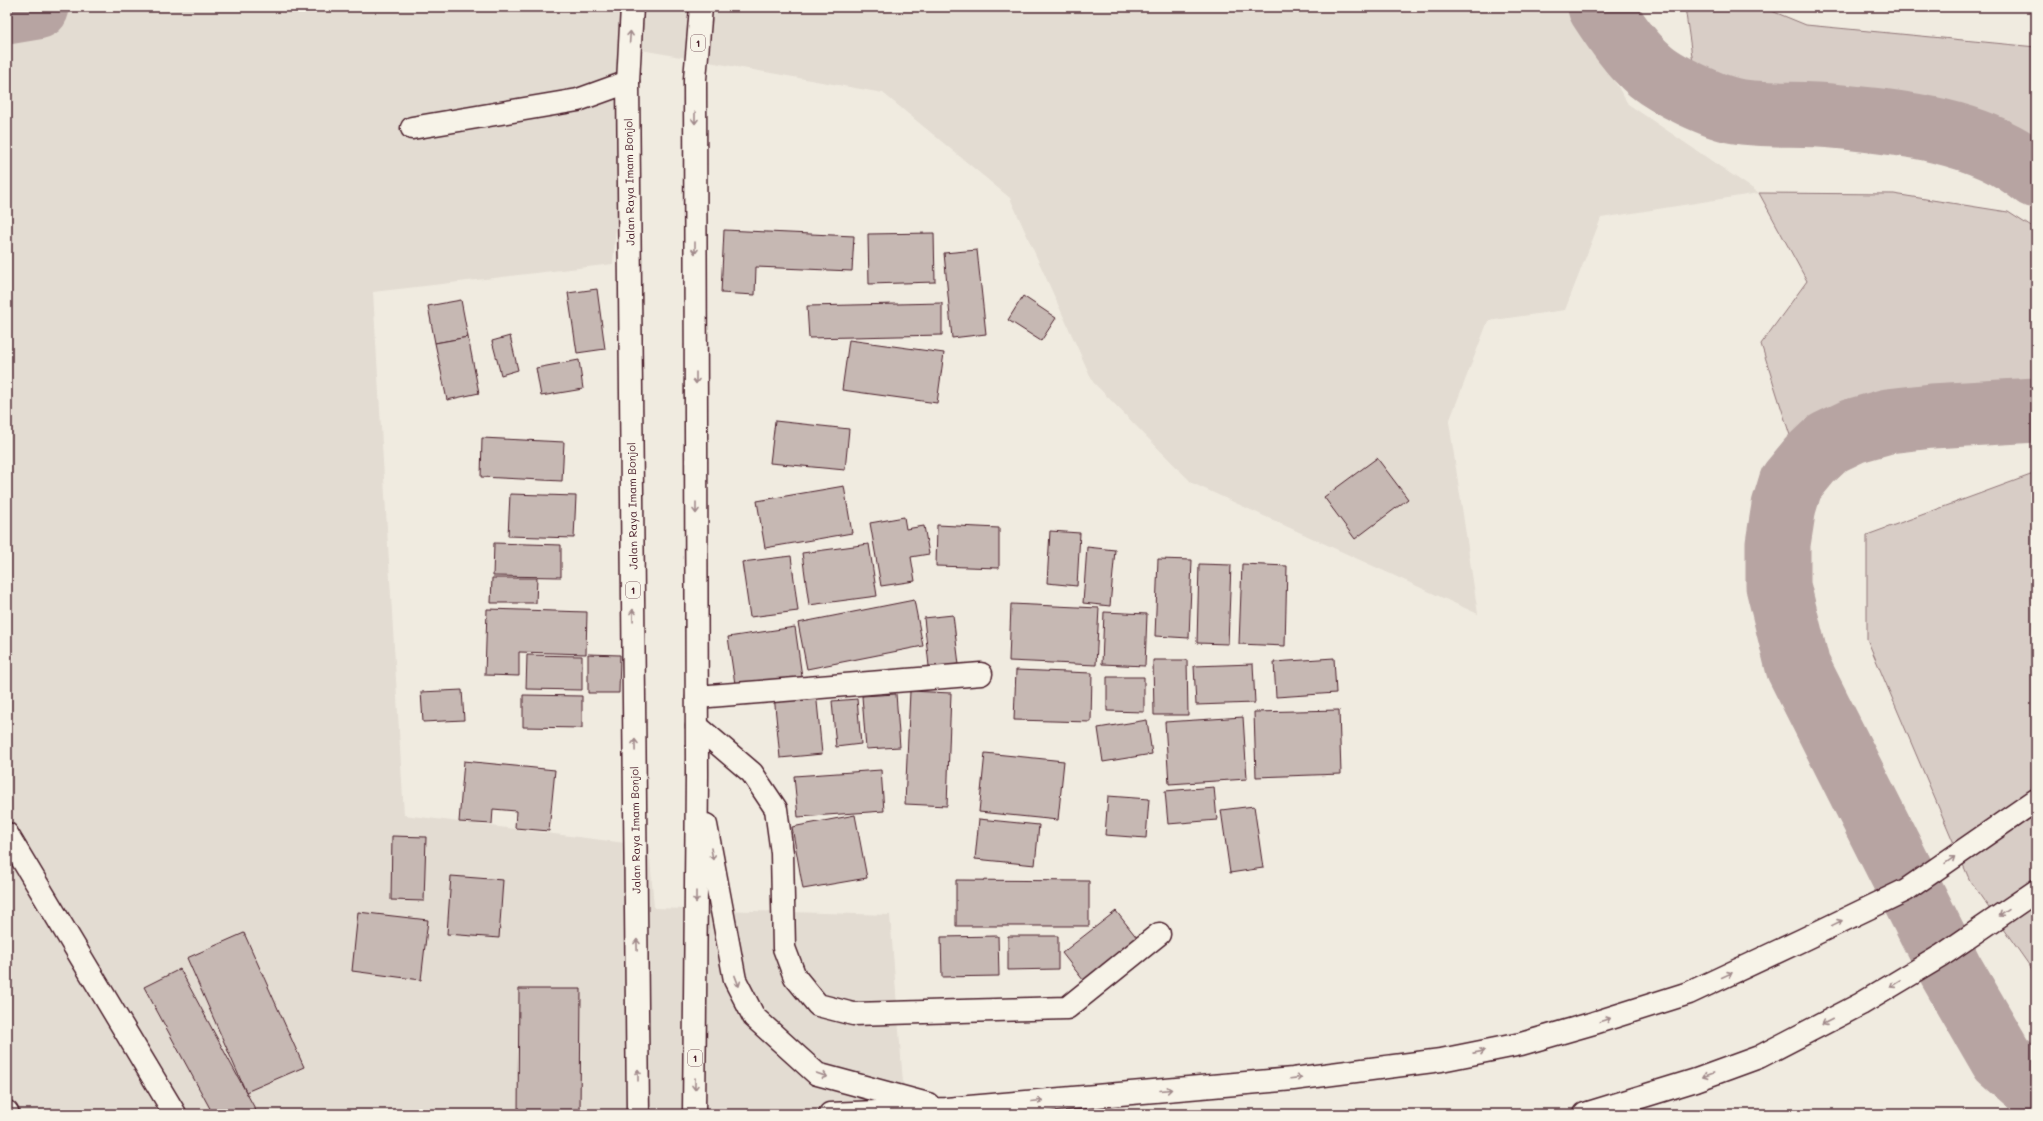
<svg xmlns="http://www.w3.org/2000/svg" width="2043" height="1121" viewBox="0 0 2043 1121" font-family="Mali,sans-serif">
  <rect width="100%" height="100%" fill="#f0ebe0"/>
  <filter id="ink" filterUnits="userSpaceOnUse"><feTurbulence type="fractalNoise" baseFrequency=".025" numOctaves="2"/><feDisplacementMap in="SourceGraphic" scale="8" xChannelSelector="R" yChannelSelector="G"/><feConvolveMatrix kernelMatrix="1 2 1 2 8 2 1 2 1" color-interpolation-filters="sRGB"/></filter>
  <g filter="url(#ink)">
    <!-- built -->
    <polygon fill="#e3dcd2" points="7,7 1578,7 1580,22 1628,104 1759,193 1601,218 1565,310 1488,321 1449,422 1478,614 1192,483 1093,382 1010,198 883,93 630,48 613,264 373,292 404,815 649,846 654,908 890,915 905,1108 1113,1102 1112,1114 7,1114"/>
    <!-- green -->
    <g fill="#d8cdc6" stroke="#917678">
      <polygon points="1685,7 1762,7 1806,25 2036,47 2036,171 1745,111 1694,70"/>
      <polygon points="1759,193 1894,194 2008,212 2036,230 2036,410 1916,413 1794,448 1761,344 1807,281"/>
      <polygon points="2036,473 2036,975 1970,881 1867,639 1867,535"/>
    </g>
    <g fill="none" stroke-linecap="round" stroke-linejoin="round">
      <!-- river -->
      <g stroke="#b7a4a2" stroke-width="65">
        <path d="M1600,7C1615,30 1630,53 1651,71C1668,85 1714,107 1736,111C1766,116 1801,113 1832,116C1899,122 1983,130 2036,176"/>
        <polyline points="7,12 37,7"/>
        <polyline points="2036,410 1932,416 1888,421 1853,431 1828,443 1810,460 1791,483 1784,506 1778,544 1778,586 1798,667 1951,971 2002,1059 2036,1089"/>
      </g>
    </g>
    <!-- building -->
    <g fill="#c6b8b3" stroke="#4a1f2b">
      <polygon points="724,230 854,236 852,271 756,267 755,295 721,293"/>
      <polygon points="934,233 935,282 869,284 868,234"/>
      <polygon points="977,250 986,334 952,338 944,253"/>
      <polygon points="597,289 605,349 577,353 568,293"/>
      <polygon points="1023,296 1056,318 1041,341 1008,320"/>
      <polygon points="461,300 468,337 435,343 428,306"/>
      <polygon points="942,303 942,335 809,338 807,306"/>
      <polygon points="510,336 518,370 501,375 492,341"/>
      <polygon points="468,337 479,393 447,400 435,343"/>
      <polygon points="849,340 944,353 937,403 842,390"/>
      <polygon points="579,360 583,389 541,396 536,368"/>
      <polygon points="775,421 849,429 845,470 770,463"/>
      <polygon points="482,438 564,442 562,481 481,477"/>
      <polygon points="1377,458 1408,499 1355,539 1324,497"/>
      <polygon points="844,486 852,533 765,548 757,501"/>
      <polygon points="510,494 576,496 574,538 508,536"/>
      <polygon points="904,517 906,529 924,526 929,554 911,557 915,581 881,586 870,523"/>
      <polygon points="937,525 999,528 999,568 936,566"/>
      <polygon points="1050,531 1080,533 1077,586 1047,583"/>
      <polygon points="494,543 561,545 561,577 493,576"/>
      <polygon points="869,544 877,596 809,605 802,553"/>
      <polygon points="1087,547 1115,550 1110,606 1083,603"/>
      <polygon points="791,556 798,611 750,617 742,562"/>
      <polygon points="1158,559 1192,560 1189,638 1155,636"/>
      <polygon points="1199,564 1231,565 1228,644 1197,643"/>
      <polygon points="1242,564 1287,566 1285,646 1239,644"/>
      <polygon points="492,578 537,578 536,603 491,603"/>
      <polygon points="914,600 923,646 807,669 798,623"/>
      <polygon points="1011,604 1099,608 1096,665 1009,661"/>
      <polygon points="487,609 587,612 586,654 519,652 519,676 485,675"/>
      <polygon points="1104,612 1147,614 1145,666 1102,664"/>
      <polygon points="953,615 960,673 930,676 924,618"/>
      <polygon points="795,627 803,684 735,684 728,637"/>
      <polygon points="588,654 620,655 619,693 588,693"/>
      <polygon points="527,655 582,656 582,690 526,689"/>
      <polygon points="1334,658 1336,693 1276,697 1274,662"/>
      <polygon points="1153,660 1187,660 1188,715 1154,715"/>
      <polygon points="1253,664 1255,703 1196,705 1194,666"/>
      <polygon points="1016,670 1092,673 1091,722 1014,720"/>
      <polygon points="1107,677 1144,677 1144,712 1107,711"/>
      <polygon points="462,690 464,720 423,722 421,692"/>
      <polygon points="816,691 822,754 780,758 774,695"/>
      <polygon points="910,691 951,693 947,806 905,804"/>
      <polygon points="896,694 900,747 866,749 862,696"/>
      <polygon points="523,695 582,696 582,728 523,727"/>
      <polygon points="857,699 861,744 836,747 832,701"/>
      <polygon points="1339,710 1341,774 1256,777 1254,712"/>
      <polygon points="1243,717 1247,779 1169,784 1165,722"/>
      <polygon points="1147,720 1152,754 1103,762 1098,728"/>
      <polygon points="985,753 1064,761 1058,820 979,812"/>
      <polygon points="464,761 555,770 549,831 515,828 516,811 493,809 492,824 459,822"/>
      <polygon points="881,770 884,811 798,817 794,776"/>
      <polygon points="1214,787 1217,820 1168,824 1165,791"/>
      <polygon points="1108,796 1149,799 1146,838 1105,835"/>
      <polygon points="1254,806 1263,868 1230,873 1221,810"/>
      <polygon points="855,815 867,878 803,889 792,827"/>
      <polygon points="979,819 1039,825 1035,865 975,859"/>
      <polygon points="392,836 426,837 424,901 391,900"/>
      <polygon points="451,876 503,880 499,938 447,934"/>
      <polygon points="956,880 1089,881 1089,926 956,926"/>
      <polygon points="1116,911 1141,943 1087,985 1062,953"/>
      <polygon points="358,912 428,920 421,980 352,971"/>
      <polygon points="244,933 304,1067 246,1092 187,958"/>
      <polygon points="998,936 999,976 942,977 941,937"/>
      <polygon points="1008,936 1058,936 1058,969 1008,970"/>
      <polygon points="180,969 246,1092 258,1114 213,1114 144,987"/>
      <polygon points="519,989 581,989 580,1114 518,1114"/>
    </g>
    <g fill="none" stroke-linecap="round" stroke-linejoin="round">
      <!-- minor casing -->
      <g stroke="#4a1f2b" stroke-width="25">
        <g id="minor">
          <polyline points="412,128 578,100 628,82"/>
          <polyline points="697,697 981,674"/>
          <polyline points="697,726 752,773 776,809 782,853 784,948 795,977 818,1005 853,1014 1067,1008 1159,934"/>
          <polyline points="7,834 175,1114"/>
          <polyline points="7,1112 8,1114"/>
        </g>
      </g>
      <!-- highway casing -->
      <g stroke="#4a1f2b" stroke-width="25">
        <g id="highway">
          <polyline points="632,7 628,82 638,1114"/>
          <polyline points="706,825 735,980 754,1017 817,1074 928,1104"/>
          <polyline points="694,1114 697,774 695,79 701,7"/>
          <polyline points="830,1114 946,1109 1293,1079 1441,1060 1521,1044 1594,1023 1689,993 1802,940 1906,890 2036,800"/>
          <polyline points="1585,1114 1696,1080 1759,1057 1861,1004 1941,956 2036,891"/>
        </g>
      </g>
      <!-- minor -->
      <use href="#minor" stroke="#f7f3e8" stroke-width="22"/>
      <!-- highway -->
      <use href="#highway" stroke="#f7f3e8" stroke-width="22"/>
    </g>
    <!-- one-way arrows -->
    <defs><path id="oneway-shaft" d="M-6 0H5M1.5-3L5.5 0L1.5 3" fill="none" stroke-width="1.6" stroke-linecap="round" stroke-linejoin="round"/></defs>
    <g stroke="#a0898a">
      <use href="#oneway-shaft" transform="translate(630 37) rotate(-86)"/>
      <use href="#oneway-shaft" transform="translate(695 118) rotate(90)"/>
      <use href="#oneway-shaft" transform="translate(695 248) rotate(90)"/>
      <use href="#oneway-shaft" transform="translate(696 378) rotate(90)"/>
      <use href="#oneway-shaft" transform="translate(696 508) rotate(90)"/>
      <use href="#oneway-shaft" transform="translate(633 615) rotate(-91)"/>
      <use href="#oneway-shaft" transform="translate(635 745) rotate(-91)"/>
      <use href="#oneway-shaft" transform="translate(712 854) rotate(80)"/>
      <use href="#oneway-shaft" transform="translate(1950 860) rotate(-35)"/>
      <use href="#oneway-shaft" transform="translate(696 897) rotate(90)"/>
      <use href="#oneway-shaft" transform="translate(2004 913) rotate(146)"/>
      <use href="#oneway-shaft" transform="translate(1837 923) rotate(-26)"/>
      <use href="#oneway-shaft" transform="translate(637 945) rotate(-91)"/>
      <use href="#oneway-shaft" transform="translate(1727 975) rotate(-25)"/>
      <use href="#oneway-shaft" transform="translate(737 981) rotate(69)"/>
      <use href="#oneway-shaft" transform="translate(1895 984) rotate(148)"/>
      <use href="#oneway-shaft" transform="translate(1605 1020) rotate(-18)"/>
      <use href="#oneway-shaft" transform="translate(1827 1022) rotate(153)"/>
      <use href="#oneway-shaft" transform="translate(1479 1052) rotate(-11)"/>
      <use href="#oneway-shaft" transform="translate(638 1075) rotate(-90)"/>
      <use href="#oneway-shaft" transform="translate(822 1075) rotate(19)"/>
      <use href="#oneway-shaft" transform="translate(1708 1075) rotate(160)"/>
      <use href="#oneway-shaft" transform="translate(1296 1078) rotate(-7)"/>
      <use href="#oneway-shaft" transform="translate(695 1084) rotate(91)"/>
      <use href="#oneway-shaft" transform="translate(1166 1090) rotate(-5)"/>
      <use href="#oneway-shaft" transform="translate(1037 1101) rotate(-5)"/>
    </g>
  </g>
  <g text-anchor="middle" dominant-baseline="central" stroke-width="3" stroke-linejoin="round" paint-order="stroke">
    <!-- shield labels -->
    <g fill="#f7f3e8" stroke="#7e5f64" stroke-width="1">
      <rect x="691" y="35" width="14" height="16" rx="3"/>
      <rect x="626" y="582" width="14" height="16" rx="3"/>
      <rect x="688" y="1050" width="14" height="16" rx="3"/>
    </g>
    <g font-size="10" font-weight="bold" fill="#4a1f2b">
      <text x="698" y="43">1</text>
      <text x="633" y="590">1</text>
      <text x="695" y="1058">1</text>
    </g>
    <!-- street labels -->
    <g font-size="11" fill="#4a1f2b" stroke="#f7f3e8">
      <text transform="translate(629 182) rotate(-91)">Jalan Raya Imam Bonjol</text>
      <text transform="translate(632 506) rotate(-91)">Jalan Raya Imam Bonjol</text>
      <text transform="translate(635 830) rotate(-91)">Jalan Raya Imam Bonjol</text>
    </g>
  </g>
  <!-- margin -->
  <rect width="2043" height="1121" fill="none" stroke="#f7f3e8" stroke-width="24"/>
  <rect x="12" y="12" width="2019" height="1097" fill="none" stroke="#4a1f2b" stroke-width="1.5" filter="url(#ink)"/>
</svg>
